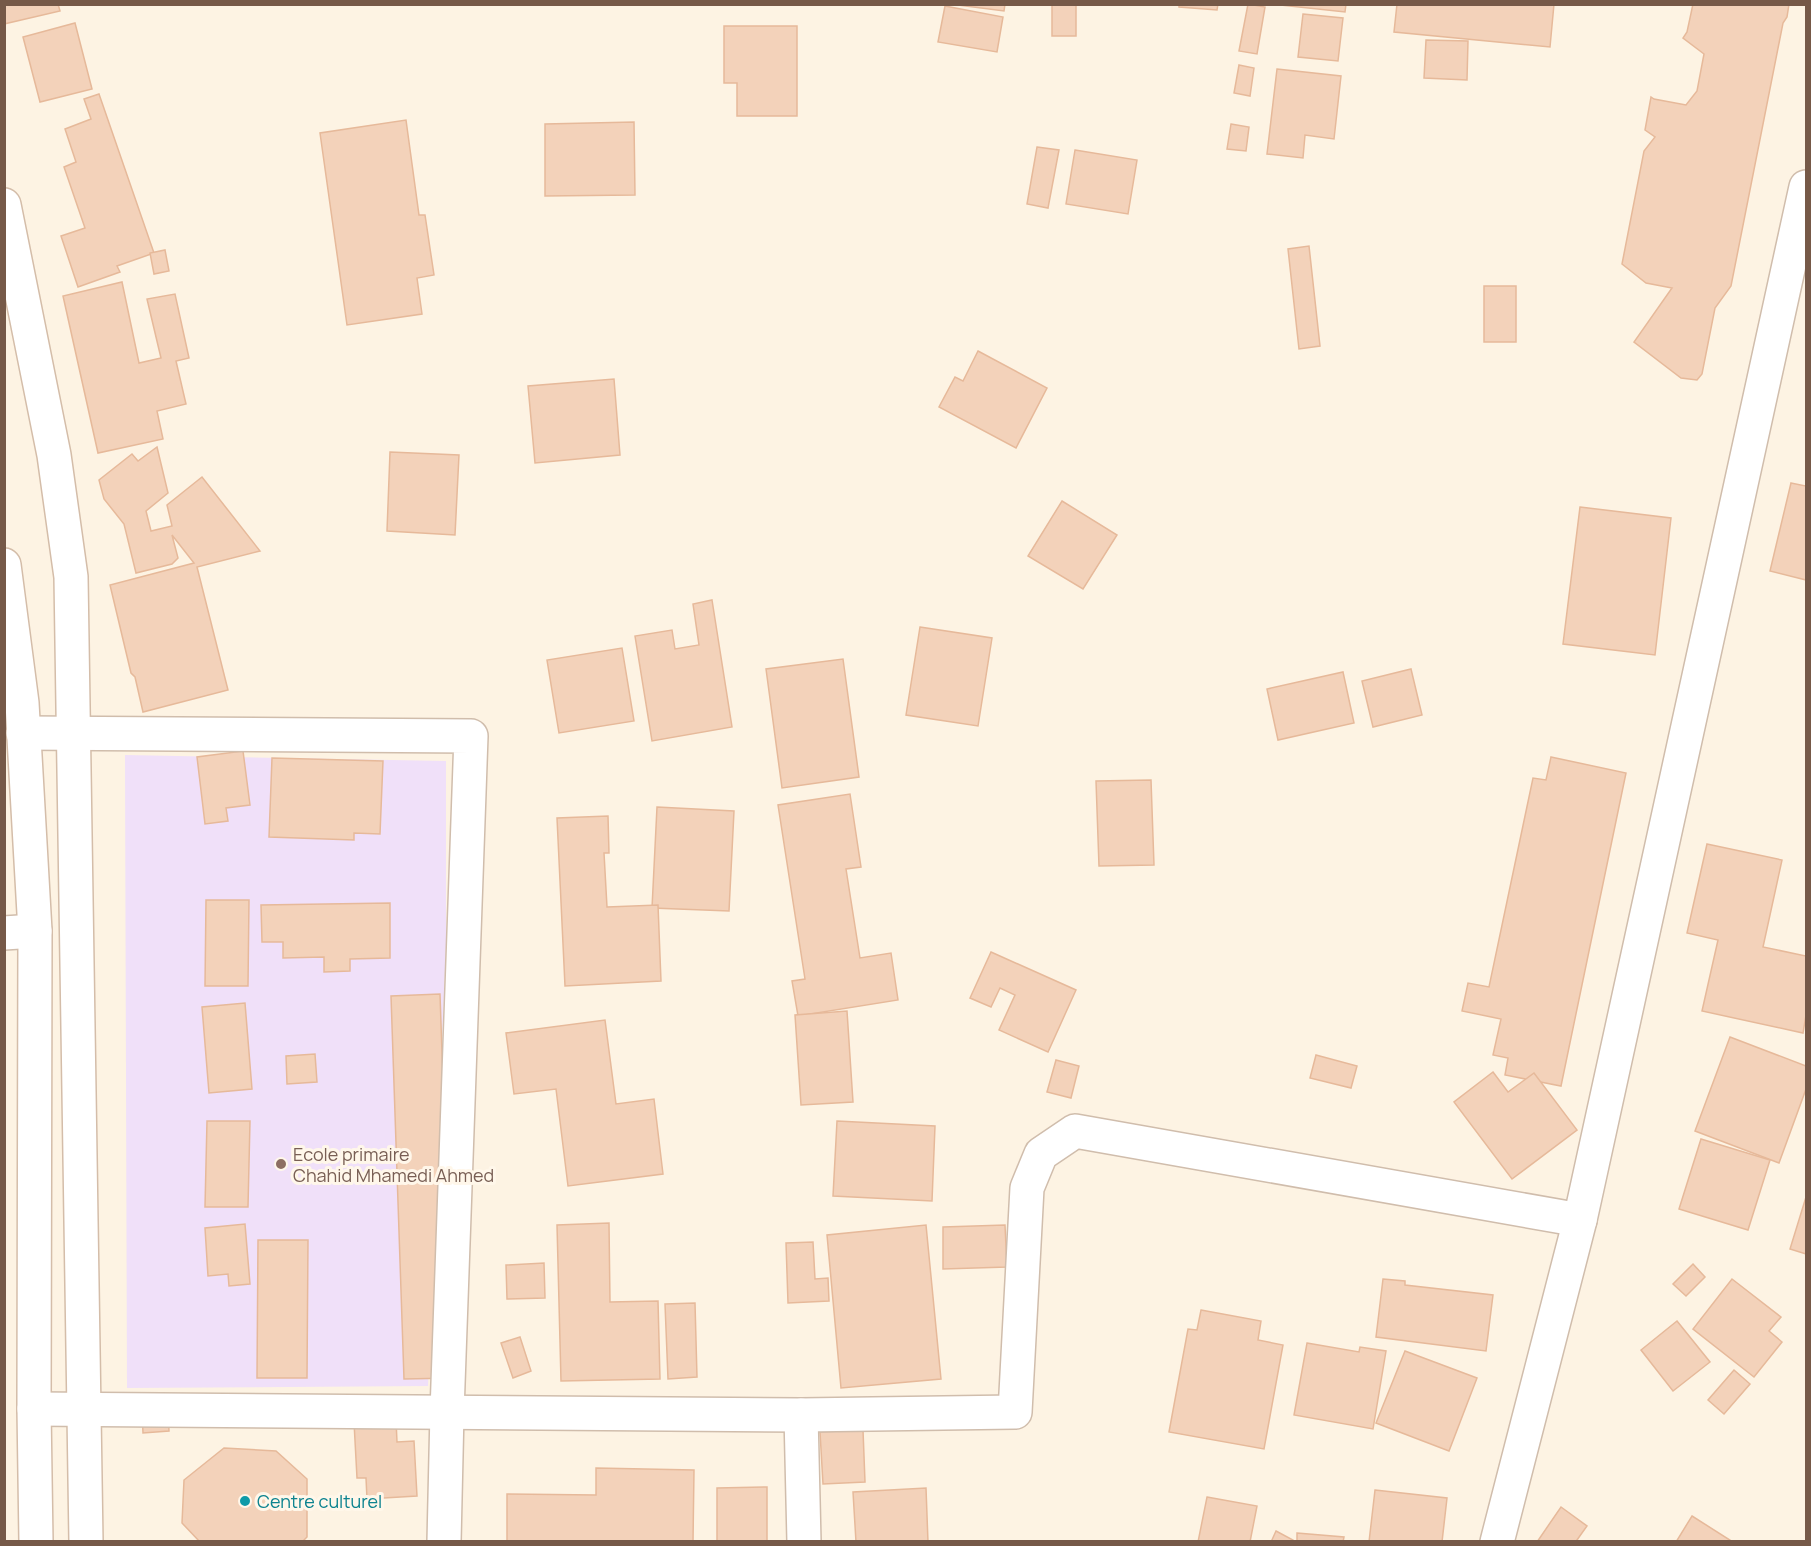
<svg xmlns="http://www.w3.org/2000/svg" width="1811" height="1546" viewBox="0 0 1811 1546" font-family="Manrope,sans-serif">
  <rect width="100%" height="100%" fill="#fdf3e3"/>
  <!-- education -->
  <polygon fill="#f0e0f9" points="125,755 446,761 446,943 428,1386 127,1388"/>
  <!-- building -->
  <g fill="#f3d2ba" stroke="#e6b99a" stroke-width="1.5">
    <polygon points="4,4 58,4 60,11 4,24"/>
    <polygon points="950,4 1005,4 1004,11"/>
    <polygon points="1179,4 1218,4 1217,10 1179,7"/>
    <polygon points="1248,4 1265,7 1257,54 1239,51"/>
    <polygon points="1271,4 1346,4 1345,12"/>
    <polygon points="1397,4 1554,4 1550,47 1394,32"/>
    <polygon points="1693,4 1789,4 1787,17 1783,23 1731,286 1715,308 1702,374 1697,380 1681,378 1634,342 1672,288 1646,283 1622,264 1644,151 1655,137 1645,130 1651,97 1654,99 1686,105 1697,91 1704,54 1683,38 1687,32"/>
    <rect x="1052" y="5" width="24" height="31"/>
    <polygon points="945,6 1003,17 997,52 938,42"/>
    <polygon points="1303,14 1343,18 1338,61 1298,57"/>
    <polygon points="75,23 92,89 40,102 23,37"/>
    <polygon points="724,26 797,26 797,116 737,116 737,83 724,83"/>
    <polygon points="1426,40 1468,41 1467,80 1424,78"/>
    <polygon points="1239,65 1254,68 1250,96 1234,93"/>
    <polygon points="1277,69 1341,76 1334,139 1305,135 1303,158 1267,154"/>
    <polygon points="99,94 154,253 117,266 120,272 78,287 61,236 85,228 64,167 76,162 65,129 91,119 84,99"/>
    <polygon points="406,120 419,215 425,215 434,275 417,278 422,314 347,325 320,133"/>
    <polygon points="634,122 635,195 545,196 545,124"/>
    <polygon points="1231,124 1249,127 1246,151 1227,149"/>
    <polygon points="1037,147 1059,150 1048,208 1027,204"/>
    <polygon points="1075,150 1137,160 1128,214 1066,204"/>
    <polygon points="1309,246 1320,346 1299,349 1288,249"/>
    <polygon points="165,250 169,271 154,274 150,253"/>
    <polygon points="122,282 139,363 161,358 147,299 175,294 189,358 176,361 186,404 157,411 163,439 98,453 63,296"/>
    <rect x="1484" y="286" width="32" height="56"/>
    <polygon points="978,351 1047,388 1016,448 939,407 955,377 963,381"/>
    <polygon points="614,379 620,455 535,463 528,386"/>
    <polygon points="157,447 168,493 146,511 151,531 172,526 167,505 202,477 260,551 197,567 228,690 143,712 135,677 131,673 110,585 194,563 172,535 178,558 172,564 136,573 124,524 104,499 99,480 132,454 138,461"/>
    <polygon points="390,452 459,455 455,535 387,531"/>
    <polygon points="1791,483 1806,486 1806,580 1770,571"/>
    <polygon points="1062,501 1117,535 1083,589 1028,556"/>
    <polygon points="1580,507 1671,518 1655,655 1563,644"/>
    <polygon points="712,600 732,727 652,741 635,636 672,630 675,649 699,645 693,604"/>
    <polygon points="920,627 992,638 978,726 906,715"/>
    <polygon points="622,648 634,721 559,733 547,660"/>
    <polygon points="843,659 859,777 782,788 766,669"/>
    <polygon points="1411,669 1422,715 1373,727 1362,681"/>
    <polygon points="1343,672 1354,723 1278,740 1267,689"/>
    <polygon points="243,751 250,805 226,808 228,821 205,824 197,757"/>
    <polygon points="1551,757 1626,773 1561,1086 1505,1075 1508,1058 1493,1055 1501,1019 1462,1011 1468,983 1489,987 1533,778 1546,780"/>
    <polygon points="272,758 383,761 380,834 354,833 354,840 269,837"/>
    <polygon points="1151,780 1154,865 1099,866 1096,781"/>
    <polygon points="850,794 861,867 846,869 860,958 891,953 898,1000 798,1016 792,981 805,979 778,805"/>
    <polygon points="657,807 734,811 729,911 652,908"/>
    <polygon points="608,816 609,853 604,853 607,907 658,905 661,981 565,986 557,818"/>
    <polygon points="1707,844 1782,860 1763,947 1806,956 1806,1015 1803,1033 1702,1011 1718,940 1687,933"/>
    <polygon points="206,900 249,900 248,986 205,986"/>
    <polygon points="390,903 390,958 350,959 350,971 324,972 324,957 283,958 283,942 262,942 261,905"/>
    <polygon points="991,952 1076,990 1048,1052 999,1030 1015,995 1000,988 991,1007 970,998"/>
    <polygon points="440,994 453,1378 404,1379 391,996"/>
    <polygon points="245,1003 252,1089 209,1093 202,1007"/>
    <polygon points="847,1011 853,1102 801,1105 795,1015"/>
    <polygon points="605,1020 616,1104 654,1099 663,1174 568,1186 556,1089 514,1094 506,1033"/>
    <polygon points="1730,1037 1806,1066 1806,1089 1779,1163 1695,1131"/>
    <polygon points="315,1054 317,1082 287,1084 286,1056"/>
    <polygon points="1316,1055 1357,1066 1351,1088 1310,1078"/>
    <polygon points="1056,1060 1079,1066 1071,1098 1047,1092"/>
    <polygon points="1493,1072 1508,1092 1534,1073 1577,1130 1512,1179 1454,1102"/>
    <polygon points="207,1121 250,1121 248,1207 205,1207"/>
    <polygon points="837,1121 935,1126 932,1201 833,1196"/>
    <polygon points="1701,1139 1770,1160 1748,1230 1679,1209"/>
    <polygon points="1806,1197 1806,1254 1790,1249"/>
    <polygon points="609,1223 610,1302 658,1301 660,1379 561,1381 557,1225"/>
    <polygon points="245,1224 250,1284 229,1286 228,1274 208,1276 205,1228"/>
    <polygon points="926,1225 941,1379 841,1388 827,1235"/>
    <polygon points="1005,1225 1007,1267 943,1269 943,1227"/>
    <polygon points="258,1240 308,1240 307,1378 257,1378"/>
    <polygon points="813,1242 815,1279 828,1278 829,1301 788,1303 786,1243"/>
    <polygon points="544,1263 545,1298 507,1299 506,1265"/>
    <polygon points="1693,1264 1705,1277 1686,1296 1673,1284"/>
    <polygon points="1383,1279 1405,1281 1405,1285 1493,1295 1486,1351 1376,1337"/>
    <polygon points="1732,1279 1781,1317 1769,1331 1782,1342 1754,1377 1693,1329"/>
    <polygon points="695,1303 697,1377 668,1379 665,1304"/>
    <polygon points="1201,1310 1261,1321 1258,1340 1283,1345 1264,1449 1169,1432 1188,1329 1197,1330"/>
    <polygon points="1677,1321 1710,1362 1673,1391 1641,1350"/>
    <polygon points="520,1337 531,1371 513,1378 501,1343"/>
    <polygon points="1307,1343 1359,1352 1360,1347 1386,1351 1373,1429 1294,1415"/>
    <polygon points="1405,1351 1477,1378 1449,1451 1376,1423"/>
    <polygon points="1734,1370 1750,1384 1724,1414 1708,1400"/>
    <polygon points="168,1409 169,1431 143,1433 142,1411"/>
    <polygon points="396,1420 397,1442 414,1441 417,1496 367,1499 366,1478 357,1478 354,1422"/>
    <polygon points="863,1430 865,1482 823,1484 820,1432"/>
    <polygon points="224,1448 276,1451 307,1479 307,1537 302,1542 200,1542 182,1523 184,1480"/>
    <polygon points="596,1468 694,1470 693,1542 507,1542 507,1494 596,1495"/>
    <polygon points="767,1487 767,1542 717,1542 717,1488"/>
    <polygon points="926,1488 928,1542 856,1542 853,1492"/>
    <polygon points="1375,1490 1447,1498 1442,1542 1369,1542"/>
    <polygon points="1207,1497 1257,1506 1250,1542 1198,1542"/>
    <polygon points="1561,1507 1587,1526 1577,1540 1579,1542 1537,1542"/>
    <polygon points="1692,1516 1733,1542 1676,1542"/>
    <polygon points="1276,1531 1293,1540 1292,1542 1271,1542"/>
    <polygon points="1297,1533 1344,1537 1343,1542 1297,1542"/>
  </g>
  <g fill="none" stroke-linecap="round" stroke-linejoin="round">
    <!-- minor casing -->
    <g stroke="#d0bdac" stroke-width="36">
      <g id="minor">
        <polyline points="23,733 471,736 447,1412 444,1542"/>
        <polyline points="4,933 35,931"/>
        <polyline points="34,1409 801,1415 1015,1412 1027,1188 1041,1154 1075,1131 1580,1220"/>
        <polyline points="801,1415 804,1542"/>
      </g>
    </g>
    <!-- tertiary casing -->
    <g stroke="#d0bdac" stroke-width="36">
      <polyline id="tertiary" points="1497,1542 1580,1220 1806,187"/>
    </g>
    <!-- secondary casing -->
    <g stroke="#d4bda9" stroke-width="36">
      <g id="secondary">
        <polyline points="4,205 54,455 71,577 86,1542"/>
        <polyline points="4,565 22,703 35,931 34,1409 36,1542"/>
      </g>
    </g>
    <!-- minor -->
    <use href="#minor" stroke="#fff" stroke-width="33"/>
    <!-- tertiary -->
    <use href="#tertiary" stroke="#fff" stroke-width="33"/>
    <!-- secondary -->
    <use href="#secondary" stroke="#fff" stroke-width="33"/>
  </g>
  <!-- markers -->
  <circle fill="#8d6e63" stroke="#fff7ea" stroke-width="2" cx="281" cy="1164" r="6"/>
  <circle fill="#0f9aa8" stroke="#fff7ea" stroke-width="2" cx="245" cy="1501" r="6"/>
  <g text-anchor="middle" dominant-baseline="central" stroke-width="6" stroke-linejoin="round" paint-order="stroke">
    <!-- education labels -->
    <g font-size="18" fill="#785e54" stroke="#fff7ea" text-anchor="start">
      <text x="293" y="1154">Ecole primaire<tspan x="293" dy="21">Chahid Mhamedi Ahmed</tspan></text>
    </g>
    <!-- culture labels -->
    <g font-size="18" fill="#0d838f" stroke="#fff7ea" text-anchor="start">
      <text x="257" y="1501">Centre culturel</text>
    </g>
  </g>
  <!-- border -->
  <rect width="1811" height="1546" fill="none" stroke="#765948" stroke-width="12"/>
</svg>
